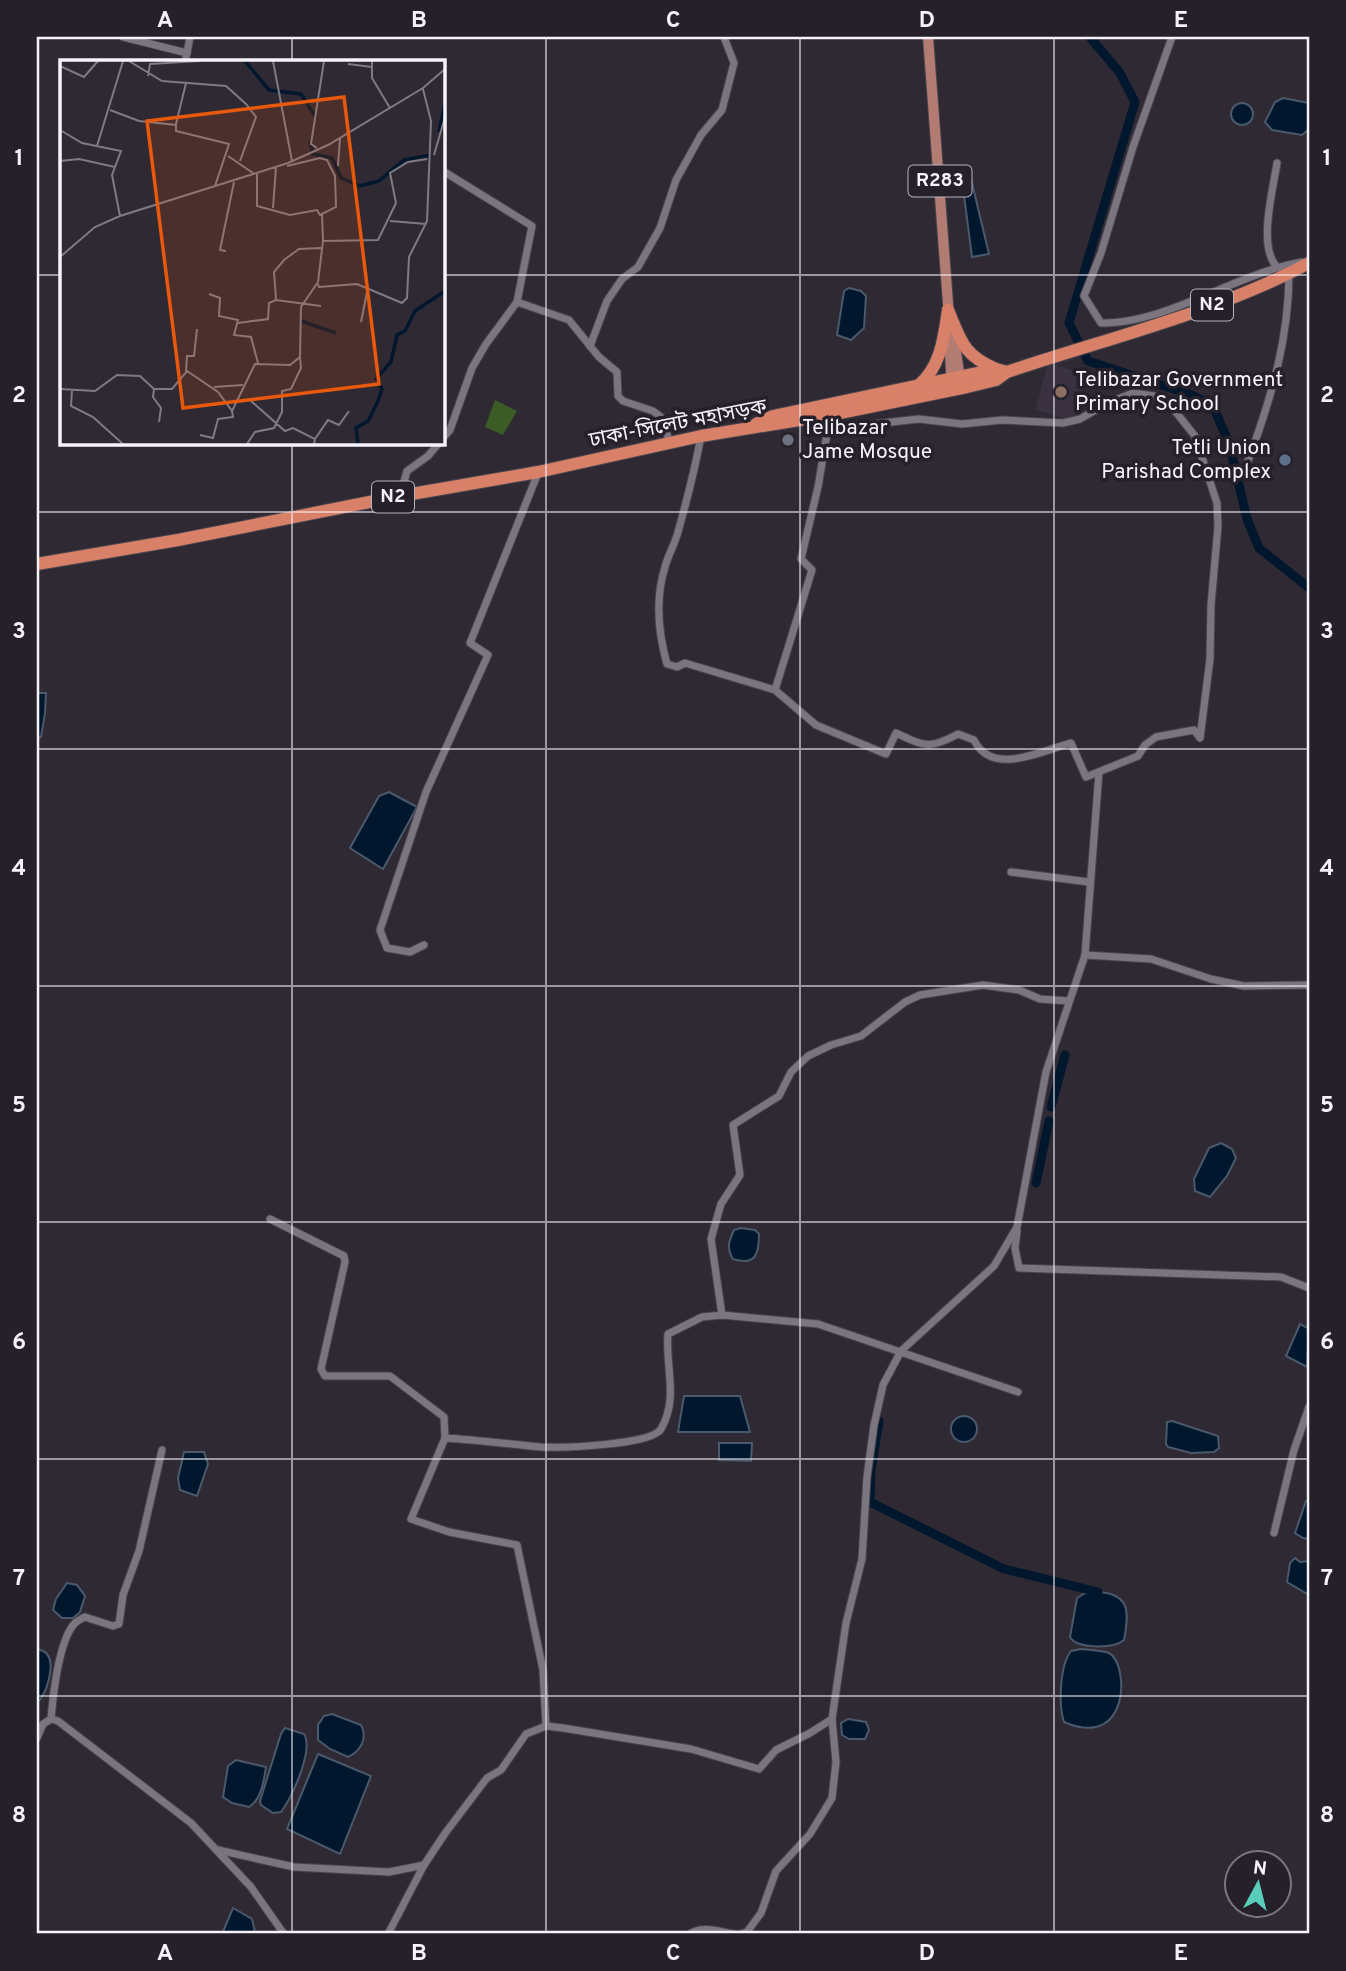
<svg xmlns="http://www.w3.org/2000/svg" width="1346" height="1971" viewBox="0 0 1346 1971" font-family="Overpass,'Noto Sans Bengali',sans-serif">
  <rect width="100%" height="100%" fill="#2f2933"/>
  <!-- built -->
  <polygon fill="#393040" points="1048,363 1087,374 1074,421 1035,410"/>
  <!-- green -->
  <polygon fill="#3b5c25" points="495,400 517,411 503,435 485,427"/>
  <!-- water -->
  <g fill="#00172e" stroke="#4a596b" stroke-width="2">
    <polygon points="1283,98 1309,103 1309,129 1302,135 1272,130 1265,122 1275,102"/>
    <circle cx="1242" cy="114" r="11"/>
    <polygon points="971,179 989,254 972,257 962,180"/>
    <polygon points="849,288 861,291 866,296 864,328 851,340 837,335 844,291"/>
    <polygon points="37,693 46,693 45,713 41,737 37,739"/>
    <polygon points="389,792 417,807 383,869 350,848 379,796"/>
    <polygon points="1221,1143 1232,1149 1236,1158 1227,1176 1210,1197 1195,1191 1194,1179 1209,1148"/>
    <path d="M741,1228L755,1230L759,1234C759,1255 755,1266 733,1259C726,1248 729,1241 734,1230Z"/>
    <polygon points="1300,1324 1309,1329 1307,1367 1286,1356"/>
    <polygon points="684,1396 740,1396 750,1432 678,1432"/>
    <circle cx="964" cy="1429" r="13"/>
    <polygon points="1172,1421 1218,1436 1219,1448 1214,1452 1191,1453 1168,1447 1166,1444 1167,1422"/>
    <polygon points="719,1443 752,1443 751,1461 719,1460"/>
    <polygon points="184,1452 204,1452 208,1464 197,1496 180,1490 178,1478"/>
    <polygon points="1306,1501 1309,1501 1309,1539 1303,1538 1295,1533"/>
    <polygon points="1295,1558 1300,1562 1309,1561 1309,1595 1287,1582 1290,1563"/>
    <polygon points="67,1583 77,1585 85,1596 80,1612 73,1618 62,1618 53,1610 56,1599"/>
    <path d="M1098,1592C1131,1594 1129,1613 1124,1640C1113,1649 1077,1649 1070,1637L1077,1598L1085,1593Z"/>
    <path d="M37,1649C40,1650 45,1651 47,1654C56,1665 46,1695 37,1703Z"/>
    <path d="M1081,1649C1089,1650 1102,1650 1109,1653C1129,1663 1131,1751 1064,1722C1058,1705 1060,1665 1071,1651Z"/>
    <path d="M332,1714L361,1725C368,1738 361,1751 348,1757L330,1749L318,1740V1725L324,1716Z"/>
    <polygon points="848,1719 866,1722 869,1730 865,1739 849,1739 842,1735 841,1723"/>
    <path d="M285,1728L304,1734C314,1750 292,1797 281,1812L273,1813L261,1805L260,1801L281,1734Z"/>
    <polygon points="318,1754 371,1776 340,1854 287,1829"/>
    <path d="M236,1760L266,1767C264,1781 261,1800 249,1807L232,1803L223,1797L228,1766Z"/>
    <polygon points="233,1908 252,1919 255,1932 251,1934 222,1934"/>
  </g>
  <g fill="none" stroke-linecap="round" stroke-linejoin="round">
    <!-- canal -->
    <g stroke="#00172e" stroke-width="9">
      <polyline points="1090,37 1120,73 1135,102 1069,323 1088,361 1192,395 1213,406 1229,443 1247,519 1259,548 1309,588"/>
      <polyline points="1051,1107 1065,1055"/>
      <polyline points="1036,1183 1049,1121"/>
      <polyline points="879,1421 871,1470 870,1502 1004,1569 1098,1592"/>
    </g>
    <!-- street casing -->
    <g stroke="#48444c" stroke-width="9">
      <g id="street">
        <polyline points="123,37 187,53 185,61"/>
        <path d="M1172,37L1133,147L1101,253L1084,296L1101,323C1164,325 1237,273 1302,262"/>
        <polyline points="187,53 190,37"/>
        <polyline points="443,171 532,226 517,302 486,344 472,368 450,430 443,438"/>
        <path d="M1276,266C1258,245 1273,190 1277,163"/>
        <polyline points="517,302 569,320 599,357 617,372 618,396 623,401 653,411 661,417 670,443"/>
        <polyline points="590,346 607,301 622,279 638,267 660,228 676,180 701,135 722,110 734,63 724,37"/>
        <path d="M701,436C695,469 687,500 678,532C675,544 668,555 665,567C655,599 658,632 667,664L677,667L685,663L775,690L816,725L886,754L896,733C924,746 929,750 958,734L974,740C992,777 1041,751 1071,743L1086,777L1138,756L1145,745L1156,737L1194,730L1200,738L1210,659L1211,605L1218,526L1217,503L1195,436L1171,406L1154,396L1133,393L1108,403L1080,419L1063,423L1002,420L962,424L919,419L837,428L830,415"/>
        <path d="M1248,461C1271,399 1289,339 1289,273"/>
        <polyline points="400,496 407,471 428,456 439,443"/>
        <polyline points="775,690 812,570 801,559 818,487 830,416"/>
        <polyline points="1011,872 1089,882"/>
        <polyline points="424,945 410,952 387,948 380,930 426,792 488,655 470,643 538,473"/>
        <polyline points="1085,955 1099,772"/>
        <polyline points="270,1219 344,1256 345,1262 321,1369 325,1376 390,1376 444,1417 445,1438 411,1519 449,1532 517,1545 543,1670 546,1726"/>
        <polyline points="1017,1231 1015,1248 1019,1268 1281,1277 1309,1288"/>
        <polyline points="722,1315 711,1239 721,1204 740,1175 733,1125 779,1096 791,1072 808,1056 831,1045 861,1036 905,1002 920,995 983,985 1019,990 1040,999 1069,1001"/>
        <path d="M445,1438C477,1440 509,1444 541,1447C562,1448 652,1445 661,1429C679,1398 665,1367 668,1334L702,1317L722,1315L818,1324L1018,1392"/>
        <polyline points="1274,1533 1294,1450 1309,1407"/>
        <path d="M51,1719C53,1696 59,1640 75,1623C78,1620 81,1619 85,1617L113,1626L119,1624L123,1595L139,1551L162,1450"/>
        <polyline points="37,1738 43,1724 51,1719 58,1721 191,1823 251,1887 284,1934"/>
        <polyline points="218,1850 294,1867 389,1872 424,1865"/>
        <polyline points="388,1934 424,1865 446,1832 487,1778 501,1770 526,1734 546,1726 563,1728 691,1749 759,1769 776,1750 810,1733 832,1719 846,1623 862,1559 867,1477 874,1425 883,1385 901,1351 994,1266 1017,1227 1046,1072 1085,955 1151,959 1211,979 1244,986 1309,985"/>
        <path d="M690,1934C703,1925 720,1932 735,1934"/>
        <polyline points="740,1934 747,1932 761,1913 776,1871 810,1834 832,1798 836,1762 832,1719"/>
      </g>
    </g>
    <!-- primary casing -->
    <g stroke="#48444c" stroke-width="12">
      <g id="primary">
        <polyline points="928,37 949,317"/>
        <polyline points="949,332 951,372 960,382"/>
        <polyline points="953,384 959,372 953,332"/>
      </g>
    </g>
    <!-- highway casing -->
    <g stroke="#48444c" stroke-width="14">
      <g id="highway">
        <path d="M948,310C961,341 963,355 996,369"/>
        <path d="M918,386C941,367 944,337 948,310"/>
        <polyline points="756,424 773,416 996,369 1007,372"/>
        <path d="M37,564L178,540L400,496L538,472L701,436L830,415L967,387L996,380L1007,372C1108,338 1215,313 1309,263"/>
      </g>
    </g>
    <!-- street -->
    <use href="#street" stroke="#7b7580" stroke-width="7"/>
    <!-- primary -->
    <use href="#primary" stroke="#b37c72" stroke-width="10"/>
    <!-- highway -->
    <use href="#highway" stroke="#d98069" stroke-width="12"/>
  </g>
  <!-- grid -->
  <path fill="none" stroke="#f7f3fa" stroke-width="2" stroke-opacity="0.55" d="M292,37V61M546,37V1934M800,37V1934M1054,37V1934M37,275H61M443,275H1309M292,443V1934M37,512H1309M37,749H1309M37,986H1309M37,1222H1309M37,1459H1309M37,1696H1309"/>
  <!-- markers -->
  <circle fill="#8d6e63" stroke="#252029" stroke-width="2.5" cx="1061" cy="392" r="7"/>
  <circle fill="#6b7280" stroke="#252029" stroke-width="2.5" cx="788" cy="440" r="7"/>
  <circle fill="#5c6f8a" stroke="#252029" stroke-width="2.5" cx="1285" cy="460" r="7"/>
  <g text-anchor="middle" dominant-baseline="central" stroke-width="7" stroke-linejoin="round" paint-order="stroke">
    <!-- shield labels -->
    <g fill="#252029" stroke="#b8b4bb" stroke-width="2">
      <rect x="908.5" y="165.5" width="63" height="31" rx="5"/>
      <rect x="1191" y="289.5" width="42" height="31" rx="5"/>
      <rect x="372" y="481.5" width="42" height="31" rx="5"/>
    </g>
    <g font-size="19" font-weight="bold" fill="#f7f3fa">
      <text x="940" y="181">R283</text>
      <text x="1212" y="305">N2</text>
      <text x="393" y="497">N2</text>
    </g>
    <!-- poi labels -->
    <g font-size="21" fill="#f7f3fa" stroke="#252029" text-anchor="start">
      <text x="1075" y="380">Telibazar Government<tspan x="1075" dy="24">Primary School</tspan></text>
      <text x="802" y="428">Telibazar<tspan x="802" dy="24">Jame Mosque</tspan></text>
      <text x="1271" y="448" text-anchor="end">Tetli Union<tspan x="1271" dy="24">Parishad Complex</tspan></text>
    </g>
    <!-- street labels -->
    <g font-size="21" fill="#f7f3fa" stroke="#252029">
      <text transform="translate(678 424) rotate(-11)">ঢাকা-সিলেট মহাসড়ক</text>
    </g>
  </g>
  <!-- overview -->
  <g transform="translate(60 60)">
    <rect width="385" height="385" fill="#2f2933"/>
    <path fill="none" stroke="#00172e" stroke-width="3.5" d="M185,1L209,30L241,34L255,56M379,72L385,43M250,81L253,94L272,98L281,118L300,126L319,121L344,100L371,95M241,261L276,273M298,384L296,368L308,361L318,341L322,329L316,319L331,302L337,275L345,271L355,251L385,231"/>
    <path fill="none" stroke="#7f7a83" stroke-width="2" d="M69,1L102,21L166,26L186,44L196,57L180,101M213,1L232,101M312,1V18L330,48M288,4L312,7M0,6L24,17L38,1M88,16L90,4L140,1M50,50L79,61L116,65V71L169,84L155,126M116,64L126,23M0,70L22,83L61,91L52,115L60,156M37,86L63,1M257,88L251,84L264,1M374,95L385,57M168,96L193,113M0,101L19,99L55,107M278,106L280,78M197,114V146L230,155L257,150L260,155L276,147L275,116L267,100L260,98L227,106M213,148L216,107M262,154L263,180M330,161L366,164M166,191L160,190L174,122M0,197L35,167L60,156L228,103L268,85L363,28L385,9M258,224L259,227L297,224L342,243L347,238L349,197L367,161L371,61L363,29M149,234L160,238L159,256L178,260L174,275L191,277L198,303M216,239L214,212L224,200L239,189L261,188M301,262L308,227M178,263L208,259L209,243L216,240L261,246M126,311L127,296H134L137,269M154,327L183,325M0,329L35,331L57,315L80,316L94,329H112L127,311L158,332L172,351L173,357L158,359L153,378L140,375M94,329L93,337L101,348L99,362M12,330L11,346L33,357L63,384M191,341L225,371L233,368L255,379L254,384M172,351L195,304L230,305L240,297L241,247L258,222L263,181L318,180L336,143L330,113L348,102L367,99M255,379L268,360L279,365L289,351M187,384L195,372L214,368L222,352V331L231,329L241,308L240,297"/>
    <path fill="#e8590c" fill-opacity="0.15" stroke="#e8590c" stroke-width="3.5" d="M284,37L319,324L123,348L87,61Z"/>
    <rect width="385" height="385" fill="none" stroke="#f7f3fa" stroke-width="3.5"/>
  </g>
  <!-- border -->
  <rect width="1346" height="1971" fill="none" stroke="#252029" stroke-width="77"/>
  <!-- north arrow -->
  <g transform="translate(1258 1884) rotate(7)"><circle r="33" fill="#252029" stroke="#79747d" stroke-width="2"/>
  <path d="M0-5L12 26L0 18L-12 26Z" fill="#5bcebb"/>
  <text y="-10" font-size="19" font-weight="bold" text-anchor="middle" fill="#f7f3fa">N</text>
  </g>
  <rect x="38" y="38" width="1270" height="1894" fill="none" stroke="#f7f3fa" stroke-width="2.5"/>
  <g font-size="23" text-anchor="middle" font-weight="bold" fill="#f7f3fa">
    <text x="165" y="27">A</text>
    <text x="419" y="27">B</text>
    <text x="673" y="27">C</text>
    <text x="927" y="27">D</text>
    <text x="1181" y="27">E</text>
    <text x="19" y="165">1</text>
    <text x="1327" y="165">1</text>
    <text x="19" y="402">2</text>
    <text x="1327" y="402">2</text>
    <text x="19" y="638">3</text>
    <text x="1327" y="638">3</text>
    <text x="19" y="875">4</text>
    <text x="1327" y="875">4</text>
    <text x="19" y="1112">5</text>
    <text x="1327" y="1112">5</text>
    <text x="19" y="1349">6</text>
    <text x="1327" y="1349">6</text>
    <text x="19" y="1585">7</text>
    <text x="1327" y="1585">7</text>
    <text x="19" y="1822">8</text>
    <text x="1327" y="1822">8</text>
    <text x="165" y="1960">A</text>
    <text x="419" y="1960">B</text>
    <text x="673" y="1960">C</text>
    <text x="927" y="1960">D</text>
    <text x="1181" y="1960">E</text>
  </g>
</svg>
